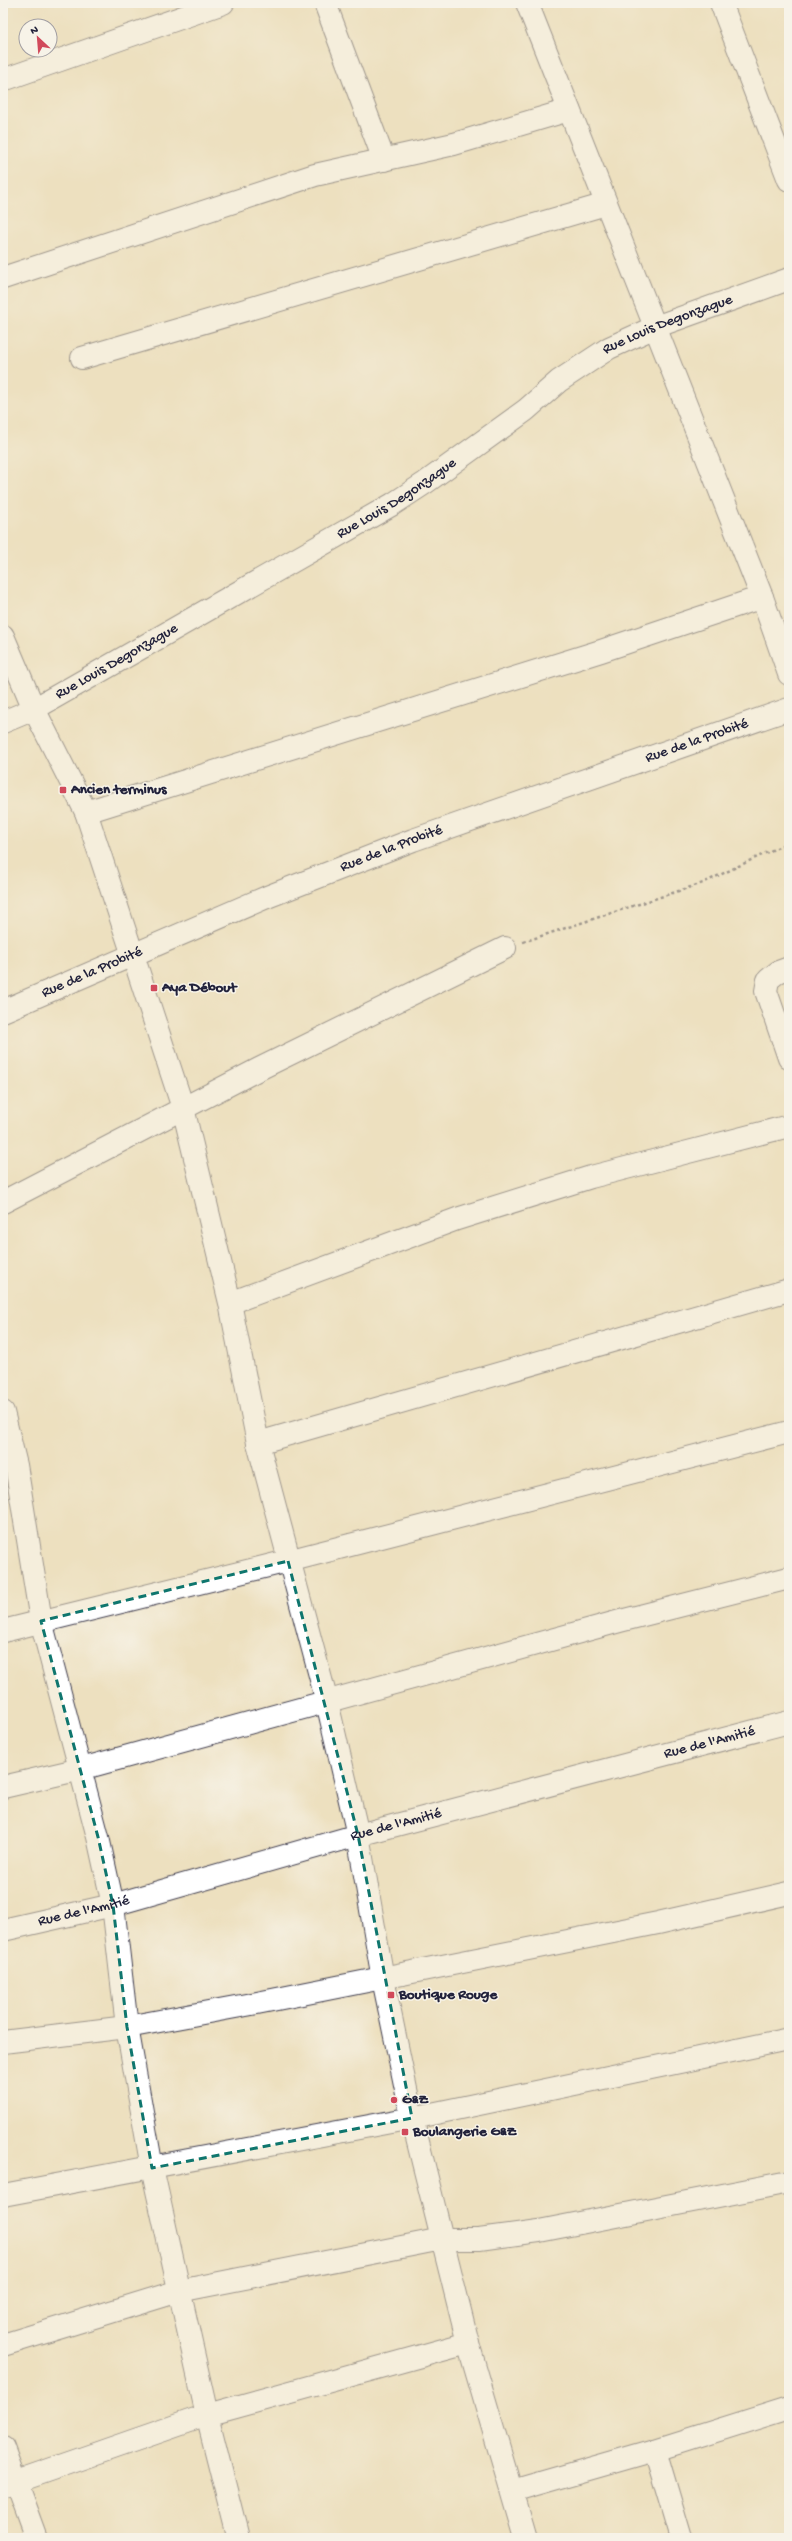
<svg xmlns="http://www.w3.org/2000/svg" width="792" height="2541" viewBox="0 0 792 2541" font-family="'Gochi Hand',sans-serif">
  <rect width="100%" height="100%" fill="#f7f3e8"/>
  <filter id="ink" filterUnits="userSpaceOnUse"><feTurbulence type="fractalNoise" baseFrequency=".025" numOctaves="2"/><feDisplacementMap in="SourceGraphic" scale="8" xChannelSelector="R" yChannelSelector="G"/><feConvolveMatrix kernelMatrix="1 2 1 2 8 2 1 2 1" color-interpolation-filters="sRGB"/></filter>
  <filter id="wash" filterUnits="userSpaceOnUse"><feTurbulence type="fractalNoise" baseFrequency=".012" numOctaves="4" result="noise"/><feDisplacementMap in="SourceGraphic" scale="16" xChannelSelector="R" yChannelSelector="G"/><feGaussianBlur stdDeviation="0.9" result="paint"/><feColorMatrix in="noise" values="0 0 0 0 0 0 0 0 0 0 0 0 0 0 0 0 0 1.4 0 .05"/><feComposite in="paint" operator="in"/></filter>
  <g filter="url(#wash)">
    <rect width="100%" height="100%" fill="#ede0bf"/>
  </g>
  <g filter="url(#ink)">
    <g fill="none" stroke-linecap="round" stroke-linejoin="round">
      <!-- minor casing -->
      <g stroke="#403e4f" stroke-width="24">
        <g id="minor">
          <polyline points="325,3 384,160"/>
          <polyline points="527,3 762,597"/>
          <polyline points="721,3 789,180"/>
          <polyline points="3,80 223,3"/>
          <polyline points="3,278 315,175 454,144 569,110"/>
          <polyline points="82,358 606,204"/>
          <polyline points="3,636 34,709 86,812 183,1108 230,1303 258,1443 327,1702 358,1835 383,1979 412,2118 468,2343 525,2538"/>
          <path id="s1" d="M3,722L34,709L393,504L425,483L526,410L559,381L609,348L655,327L789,279"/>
          <polyline points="86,812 601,651 762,597 789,674"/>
          <polyline points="789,968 778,972 768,980 766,991 789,1058"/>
          <path id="s2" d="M3,1011L267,897L413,840L789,709"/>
          <polyline points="3,1202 259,1069 505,948"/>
          <polyline points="230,1303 457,1219 591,1177 789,1126"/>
          <polyline points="3,1412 16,1465 41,1621 98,1837 113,1905 127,2027 152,2168 207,2415 238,2538"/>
          <polyline points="258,1443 789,1290"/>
          <polyline points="3,1631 288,1561 789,1432"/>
          <polyline points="3,1787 81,1769 620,1621 789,1578"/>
          <path id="s3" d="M3,1930L113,1905L358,1835L789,1722"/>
          <polyline points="3,2042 127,2027 257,2003 658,1923 789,1893"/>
          <polyline points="3,2195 412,2118 789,2039"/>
          <polyline points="3,2345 179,2291 442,2239 479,2239 539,2231 789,2182"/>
          <polyline points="3,2448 36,2538"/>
          <polyline points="655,2450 681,2538"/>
          <polyline points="3,2486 207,2415 468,2343"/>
          <polyline points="512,2491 655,2450 789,2408"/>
        </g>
      </g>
      <!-- path -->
      <polyline stroke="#403e4f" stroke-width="2.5" stroke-dasharray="3 3" stroke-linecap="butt" points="523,942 703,883 789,842"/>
      <!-- minor -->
      <use href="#minor" stroke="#fff" stroke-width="22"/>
    </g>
  </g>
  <!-- marked area -->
  <path d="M0 0H792V2541H0ZM288,1561L358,1835L412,2118L152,2168L127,2027L113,1905L98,1837L41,1621Z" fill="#ede0bf" fill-opacity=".55" fill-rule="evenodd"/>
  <path fill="none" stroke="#0f766e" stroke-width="3" stroke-dasharray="8 5" stroke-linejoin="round" d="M288,1561L358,1835L412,2118L152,2168L127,2027L113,1905L98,1837L41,1621Z"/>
  <!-- markers -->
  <g fill="#d1495b" stroke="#f7f3e8" stroke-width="1.5">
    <rect x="59" y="786" width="8" height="8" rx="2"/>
    <rect x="150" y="984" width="8" height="8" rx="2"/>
    <rect x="387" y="1991" width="8" height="8" rx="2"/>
    <circle cx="394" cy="2100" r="4"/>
    <rect x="401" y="2128" width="8" height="8" rx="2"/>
  </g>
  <g text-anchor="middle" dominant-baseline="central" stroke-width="3" stroke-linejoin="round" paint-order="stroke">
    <!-- street labels -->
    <g font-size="15" fill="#22223b" stroke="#f7f3e8">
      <text stroke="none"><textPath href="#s1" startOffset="777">Rue Louis Degonzague</textPath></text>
      <text stroke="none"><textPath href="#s1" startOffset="453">Rue Louis Degonzague</textPath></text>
      <text stroke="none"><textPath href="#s1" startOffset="129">Rue Louis Degonzague</textPath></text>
      <text stroke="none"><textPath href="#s2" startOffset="745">Rue de la Probité</textPath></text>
      <text stroke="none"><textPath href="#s2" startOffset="421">Rue de la Probité</textPath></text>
      <text stroke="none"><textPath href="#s2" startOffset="97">Rue de la Probité</textPath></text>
      <text stroke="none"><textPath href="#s3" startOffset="731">Rue de l'Amitié</textPath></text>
      <text stroke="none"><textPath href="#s3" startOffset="407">Rue de l'Amitié</textPath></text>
      <text stroke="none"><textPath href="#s3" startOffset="83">Rue de l'Amitié</textPath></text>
    </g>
    <!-- poi labels -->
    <g font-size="15" font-weight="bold" fill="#22223b" stroke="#f7f3e8" text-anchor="start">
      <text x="71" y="790">Ancien terminus</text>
      <text x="162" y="988">Aya Débout</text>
      <text x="399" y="1995">Boutique Rouge</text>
      <text x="402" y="2100">G&amp;Z</text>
      <text x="413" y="2132">Boulangerie G&amp;Z</text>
    </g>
  </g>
  <!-- margin -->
  <rect width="792" height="2541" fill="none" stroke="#f7f3e8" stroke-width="16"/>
  <!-- north arrow -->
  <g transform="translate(38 38) rotate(334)"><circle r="19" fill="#f7f3e8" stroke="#a29fa3"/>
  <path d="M0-3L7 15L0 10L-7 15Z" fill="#d1495b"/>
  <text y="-6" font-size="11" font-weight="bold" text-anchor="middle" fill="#22223b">N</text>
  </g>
</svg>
